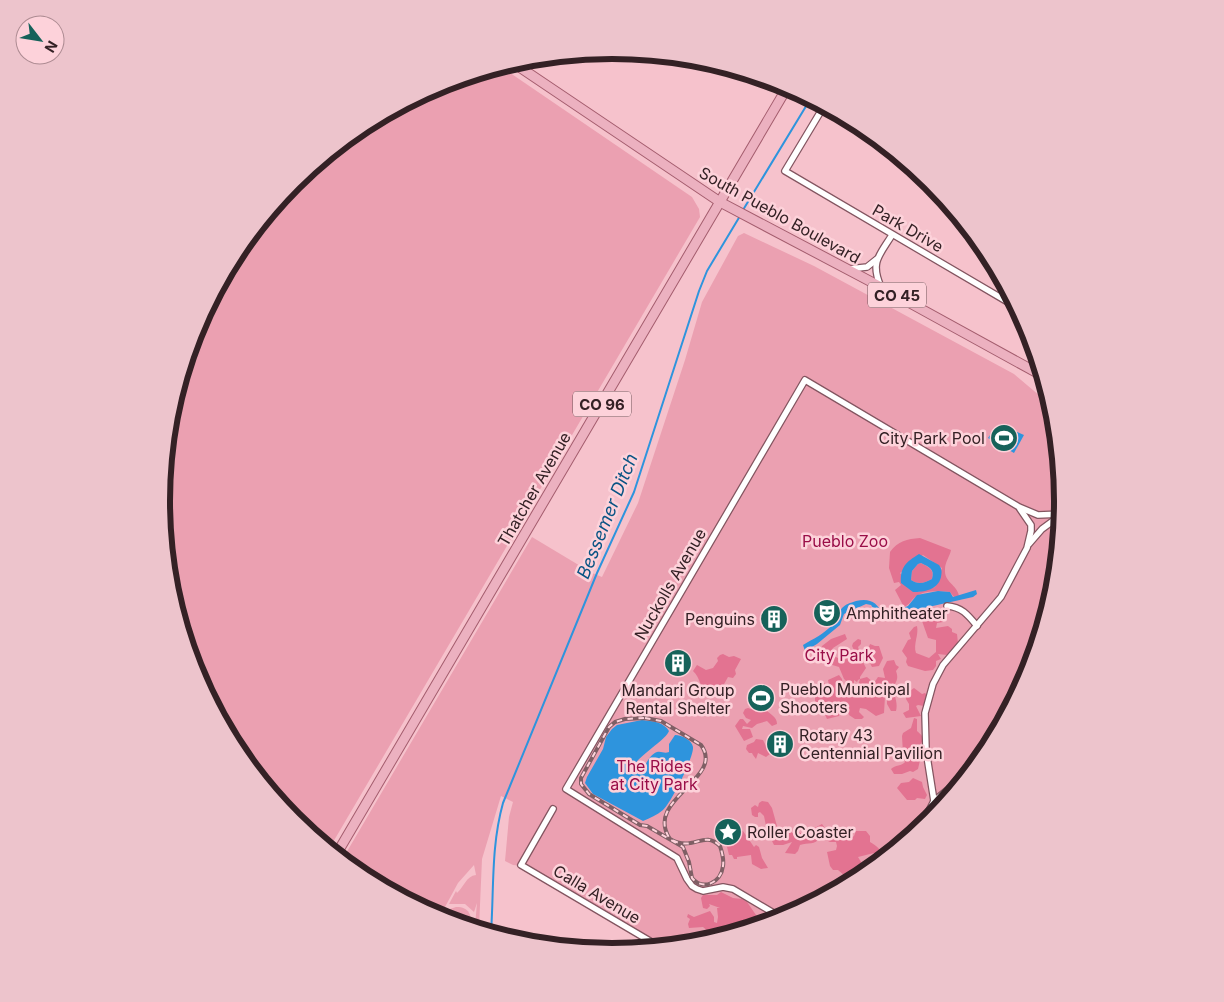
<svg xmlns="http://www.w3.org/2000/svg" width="1224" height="1002" viewBox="0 0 1224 1002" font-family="Inter,sans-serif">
  <rect width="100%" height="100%" fill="#f6c2cc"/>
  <!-- green -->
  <g fill="#eba0b1">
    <polygon points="500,66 692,197 699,209 700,217 329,849 293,820 237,751 195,673 170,589 161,501 170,413 195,328 237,250 293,182 362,126 440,84"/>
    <path d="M744,233L814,266L1014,374L1040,396L1051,401L1054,413L1063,501L1054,589L1029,674L987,752L931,820L862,876L784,918L700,943L666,947L531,867L513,865L505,861L509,817L513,802L501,796L482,859L479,928L475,926L477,903L474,912L465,904H449L456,891L457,893C464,887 466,876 476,875L474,865L458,883L439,918L361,876L342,860L532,537L592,573L602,577L638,503L685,360L702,302L738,236Z"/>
    <path d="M456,907C470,907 471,915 472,928L444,919L450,909Z"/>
  </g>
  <!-- forest -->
  <g fill="#e37391" fill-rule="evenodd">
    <path d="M920,538L951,550C950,556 945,562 945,569C944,583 957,584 959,596L954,597L950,592C941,591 925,590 917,596C911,599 910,605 904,607L895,590L901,585L899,582L894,583L889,568L890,552C898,541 907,539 920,538ZM923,555L942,568L935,587L918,592L900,573Z"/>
    <path d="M921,563C928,567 935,569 932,579C925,583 918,585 911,580L912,571L918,564Z"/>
    <path d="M935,615L942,617L943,622L937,623L936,628L948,626L952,629V632L957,634L958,643L947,655L938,654L941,659L936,661V666L933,670L925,671L908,666L906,662L907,658L902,651L908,640L911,639L909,633L914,627L917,626C919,635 913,644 916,653L929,658L936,652V640L928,638L922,621Z"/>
    <polygon points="845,634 847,639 833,648 827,659 824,658 820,653 822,646 831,639"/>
    <path d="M858,639L861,640V644L858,647L859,650L863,651L868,649L870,644L875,646H879L883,658L879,666L872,667L869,661H864L865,653L856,658L863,662L866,668L860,677V679L867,677L874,683L878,677L885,678L883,669L887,661L894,660L896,665L899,667L896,671C900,682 893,682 894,691C895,698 898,704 896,711H891L887,704V698L885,696L884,713L876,716L866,709L860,708L859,712L864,717L862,719H855L849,715L847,708L839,710L840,713L839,716L827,719L822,708L815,701V695L820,691L823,682L828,687L829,685L828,680L839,675L842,679L843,690L849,687L856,695L864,693L872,698L874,692L877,691L884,692L874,686L862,691L857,689L860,679L858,680L857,682L854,680V685L852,686L844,679L839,667L829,664V660L836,657L838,658L839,663L844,662L847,656L855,652L852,646L853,643Z"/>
    <path d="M723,654L729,657L734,656L741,659L735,670L736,674L733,678L728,677L723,686L716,687L708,692C698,686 701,678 693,671L697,665L706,670L713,668L718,661L717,658L720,655Z"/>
    <polygon points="914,688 922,694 925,693 927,695 924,706 918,705 916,706 921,716 906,718 903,713 909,710 909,704 906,699 907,693"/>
    <path d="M748,708L761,712L766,710C771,715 777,717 777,724L772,726L767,721L757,724L752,728L743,726L742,729H750L753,737L744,741L735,726L740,719H743L747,724L751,720L746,718L743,713L745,709Z"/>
    <path d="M914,718L917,719V731C925,738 925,739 918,747L921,756L918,769L913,772L910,771L902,774H894L891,769C895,765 902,766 905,762L903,754L902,736L903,733L911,728Z"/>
    <polygon points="756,739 763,740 770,754 766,757 758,753 756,759 753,755 752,753 749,753 746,749 747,745 754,742"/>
    <polygon points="913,778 922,782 923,787 927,795 925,799 917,798 915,800 907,800 897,788 901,783 909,782"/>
    <polygon points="762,801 768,802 772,808 777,826 772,829 766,826 764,816 760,812 758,813 758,817 755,817 752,815 751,808 755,805 758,807 759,803"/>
    <path d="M822,824L827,831L840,834L848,840L854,836L856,831H866L870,836V842C877,846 881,849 882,857L880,859L876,857L874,853L858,857L861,862V869L864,866V863L869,862L870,867L868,868V872L862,876C854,869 853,872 845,876L838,870H833L830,866L827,852L836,850L837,846L836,842H830L820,837C815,846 808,842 800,845L798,851L795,854L785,853L792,842L783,845H774L772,841C777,838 780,827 788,830C790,831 792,833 795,834L799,832L807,837L811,830Z"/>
    <polygon points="737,829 743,831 754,847 756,845 759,847 762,858 768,868 761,869 752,864 751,855 737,857 737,859 734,859 732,855 729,855 727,847 723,841 729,839 733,836 733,831"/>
    <polygon points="721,892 733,898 742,899 747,902 756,915 759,917 760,924 751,924 747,929 742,925 742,922 738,922 730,933 724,935 719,931 710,933 703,927 689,928 688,924 690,919 687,917 688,914 694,917 710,911 714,917 714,922 717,923 718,917 717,908 720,908 709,904 710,906 707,909 703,908 701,898 703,895 717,895"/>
  </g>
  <!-- water -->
  <g fill="#2e94dd" fill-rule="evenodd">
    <polygon points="994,429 1011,439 1015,431 1024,435 1014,453 988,438"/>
    <path d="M919,554L939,565C942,569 942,572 941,577C938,590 924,592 913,592L901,583C900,567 906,562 919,554ZM921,563C929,567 935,569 932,579C925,583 918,585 911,580L912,571L918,564Z"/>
    <path d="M976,590L977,594L973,597L906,612L884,621L881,619L871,605L866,604L844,614L840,625L817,644L805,651L803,645C813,639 824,634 832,625C836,620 838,613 842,608C846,604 850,603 856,601C870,598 877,602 883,615H886L908,606L917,595L938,591L950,592L953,597Z"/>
    <path d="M642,720C652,721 664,722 669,731C666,740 640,754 632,768L633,771L640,774L642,772C645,766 649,755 657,752C662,751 664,754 669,752V744L675,735C682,735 692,740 693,747C694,757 671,803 663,810C657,815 650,818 643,821L593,794L585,783L587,777L603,749L606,737L612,729L617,725Z"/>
  </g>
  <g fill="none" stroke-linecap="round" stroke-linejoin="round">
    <!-- stream -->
    <g stroke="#2e94dd" stroke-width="2">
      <polyline points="743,210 811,98"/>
      <path d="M491,933C494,889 491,846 503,803L597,573L634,492L699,291L707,271L740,216"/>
    </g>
    <!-- minor casing -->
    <g stroke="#835560" stroke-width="8">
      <g id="minor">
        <polyline points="766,79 785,92"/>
        <polyline points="824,106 785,171 1018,308"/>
        <polyline points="849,269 867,267 877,259"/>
        <path d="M881,287C870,262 879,256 892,235"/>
        <polyline points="1029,544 1042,529 1061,515"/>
        <path d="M947,606C962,607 968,615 977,626"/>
        <polyline points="934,801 951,787 965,779"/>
        <polyline points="553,809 521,865 660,947"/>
        <polyline points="919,830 934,801 926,750 925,713 933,684 943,665 1001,597 1027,548 1031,531 1031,525 1020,509"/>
        <polyline points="782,918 733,889 723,887 703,891 697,889 692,886 687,879 677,858 566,789 805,380 1019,507 1038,515 1062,514"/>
      </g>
    </g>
    <!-- primary casing -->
    <g stroke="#a45d6e" stroke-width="11">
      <g id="primary">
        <polyline points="512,62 720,202 881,287 1043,376"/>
        <polyline points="336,855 788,86"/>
      </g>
    </g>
    <!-- minor -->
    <use href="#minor" stroke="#fff" stroke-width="5.5"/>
    <!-- primary -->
    <use href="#primary" stroke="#ecb1c0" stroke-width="9"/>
    <!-- rail casing -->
    <g stroke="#7f5f65" stroke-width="4">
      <g id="rail">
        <path d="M645,718L661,721L701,745C726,779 643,799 670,839C694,853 703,829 720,846C722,852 724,860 723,866C721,883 703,891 692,878L689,862L683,847L647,826L640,825L589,794L581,784V778L609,727L615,722L625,719Z"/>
        <polygon points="731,824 734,827 727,839 725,839 722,837"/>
      </g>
    </g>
    <!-- rail -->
    <use href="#rail" stroke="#fdd2da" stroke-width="2" stroke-dasharray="5.5" stroke-linecap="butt"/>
  </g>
  <!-- icons -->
  <defs>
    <g id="stadium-disc" transform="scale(1.4375)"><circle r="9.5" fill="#16625a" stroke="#fdd2da"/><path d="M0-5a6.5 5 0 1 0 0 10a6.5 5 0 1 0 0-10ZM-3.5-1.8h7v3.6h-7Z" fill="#fff"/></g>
    <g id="theatre-disc" transform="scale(1.4375)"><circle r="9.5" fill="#16625a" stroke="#fdd2da"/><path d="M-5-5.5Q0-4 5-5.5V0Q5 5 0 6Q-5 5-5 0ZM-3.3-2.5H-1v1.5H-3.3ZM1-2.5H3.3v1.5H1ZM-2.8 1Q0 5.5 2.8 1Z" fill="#fff"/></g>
    <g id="building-disc" transform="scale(1.4375)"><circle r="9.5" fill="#16625a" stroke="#fdd2da"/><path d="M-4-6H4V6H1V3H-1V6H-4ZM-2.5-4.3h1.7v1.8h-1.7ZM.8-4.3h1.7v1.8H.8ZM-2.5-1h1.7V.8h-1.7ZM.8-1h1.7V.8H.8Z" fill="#fff"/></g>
    <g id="sight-disc" transform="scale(1.4375)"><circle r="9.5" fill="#16625a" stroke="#fdd2da"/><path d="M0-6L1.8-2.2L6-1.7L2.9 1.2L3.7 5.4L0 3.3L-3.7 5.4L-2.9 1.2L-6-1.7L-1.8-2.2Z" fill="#fff"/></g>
  </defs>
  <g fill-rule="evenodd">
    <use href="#stadium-disc" x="1004" y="438"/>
    <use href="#theatre-disc" x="827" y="613"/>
    <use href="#building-disc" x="774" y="619"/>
    <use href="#building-disc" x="678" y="663"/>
    <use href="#stadium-disc" x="761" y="698"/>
    <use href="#building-disc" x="780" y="744"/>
    <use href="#sight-disc" x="728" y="832"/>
  </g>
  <g text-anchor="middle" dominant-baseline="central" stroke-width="5" stroke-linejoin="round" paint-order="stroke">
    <!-- shield labels -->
    <g fill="#fdd2da" stroke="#70565b" stroke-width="1">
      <rect x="868" y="282.5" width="58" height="25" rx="4"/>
      <rect x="573" y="391.5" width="58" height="25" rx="4"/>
    </g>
    <g font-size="15" font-weight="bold" fill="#342125">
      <text x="897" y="295">CO 45</text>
      <text x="602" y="404">CO 96</text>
    </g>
    <!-- street labels -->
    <g font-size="16" fill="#342125" stroke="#fdd2da">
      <text transform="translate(780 215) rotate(29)">South Pueblo Boulevard</text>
      <text transform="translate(908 228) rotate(30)">Park Drive</text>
      <text transform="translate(534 489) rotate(-60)">Thatcher Avenue</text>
      <text transform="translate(670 584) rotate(-60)">Nuckolls Avenue</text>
      <text transform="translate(597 894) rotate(31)">Calla Avenue</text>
    </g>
    <!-- poi labels -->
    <g font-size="16" fill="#342125" stroke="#fdd2da" text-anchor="start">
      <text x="985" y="438" text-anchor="end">City Park Pool</text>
      <text x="846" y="613">Amphitheater</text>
      <text x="755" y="619" text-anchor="end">Penguins</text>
      <text x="780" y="689">Pueblo Municipal<tspan x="780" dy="18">Shooters</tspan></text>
      <text x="678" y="690" text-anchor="middle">Mandari Group<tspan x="678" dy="18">Rental Shelter</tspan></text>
      <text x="799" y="735">Rotary 43<tspan x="799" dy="18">Centennial Pavilion</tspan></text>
      <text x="747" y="832">Roller Coaster</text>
    </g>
    <!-- park labels -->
    <g font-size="16" fill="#9a0e48" stroke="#fdd2da">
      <text x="845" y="541">Pueblo Zoo</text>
      <text x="839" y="655">City Park</text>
      <text x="654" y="766">The Rides<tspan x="654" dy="18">at City Park</tspan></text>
    </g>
    <!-- water labels -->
    <g font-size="18" font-style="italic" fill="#0a5484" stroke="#fdd2da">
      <text transform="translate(607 516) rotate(-68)">Bessemer Ditch</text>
    </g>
  </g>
  <!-- crop -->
  <path d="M0 0H1224V1002H0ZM170 501a442 442 0 1 1 884 0a442 442 0 1 1-884 0Z" fill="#edc4cc" fill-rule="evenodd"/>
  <path fill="none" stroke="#342125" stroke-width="6" d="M170 501a442 442 0 1 1 884 0a442 442 0 1 1-884 0Z"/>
  <!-- north arrow -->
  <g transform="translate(40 40) rotate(121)"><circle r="24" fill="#fdd2da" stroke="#ad8b92"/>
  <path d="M0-4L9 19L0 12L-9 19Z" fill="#16625a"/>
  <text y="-8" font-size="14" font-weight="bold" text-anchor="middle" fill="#342125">N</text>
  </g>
</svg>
